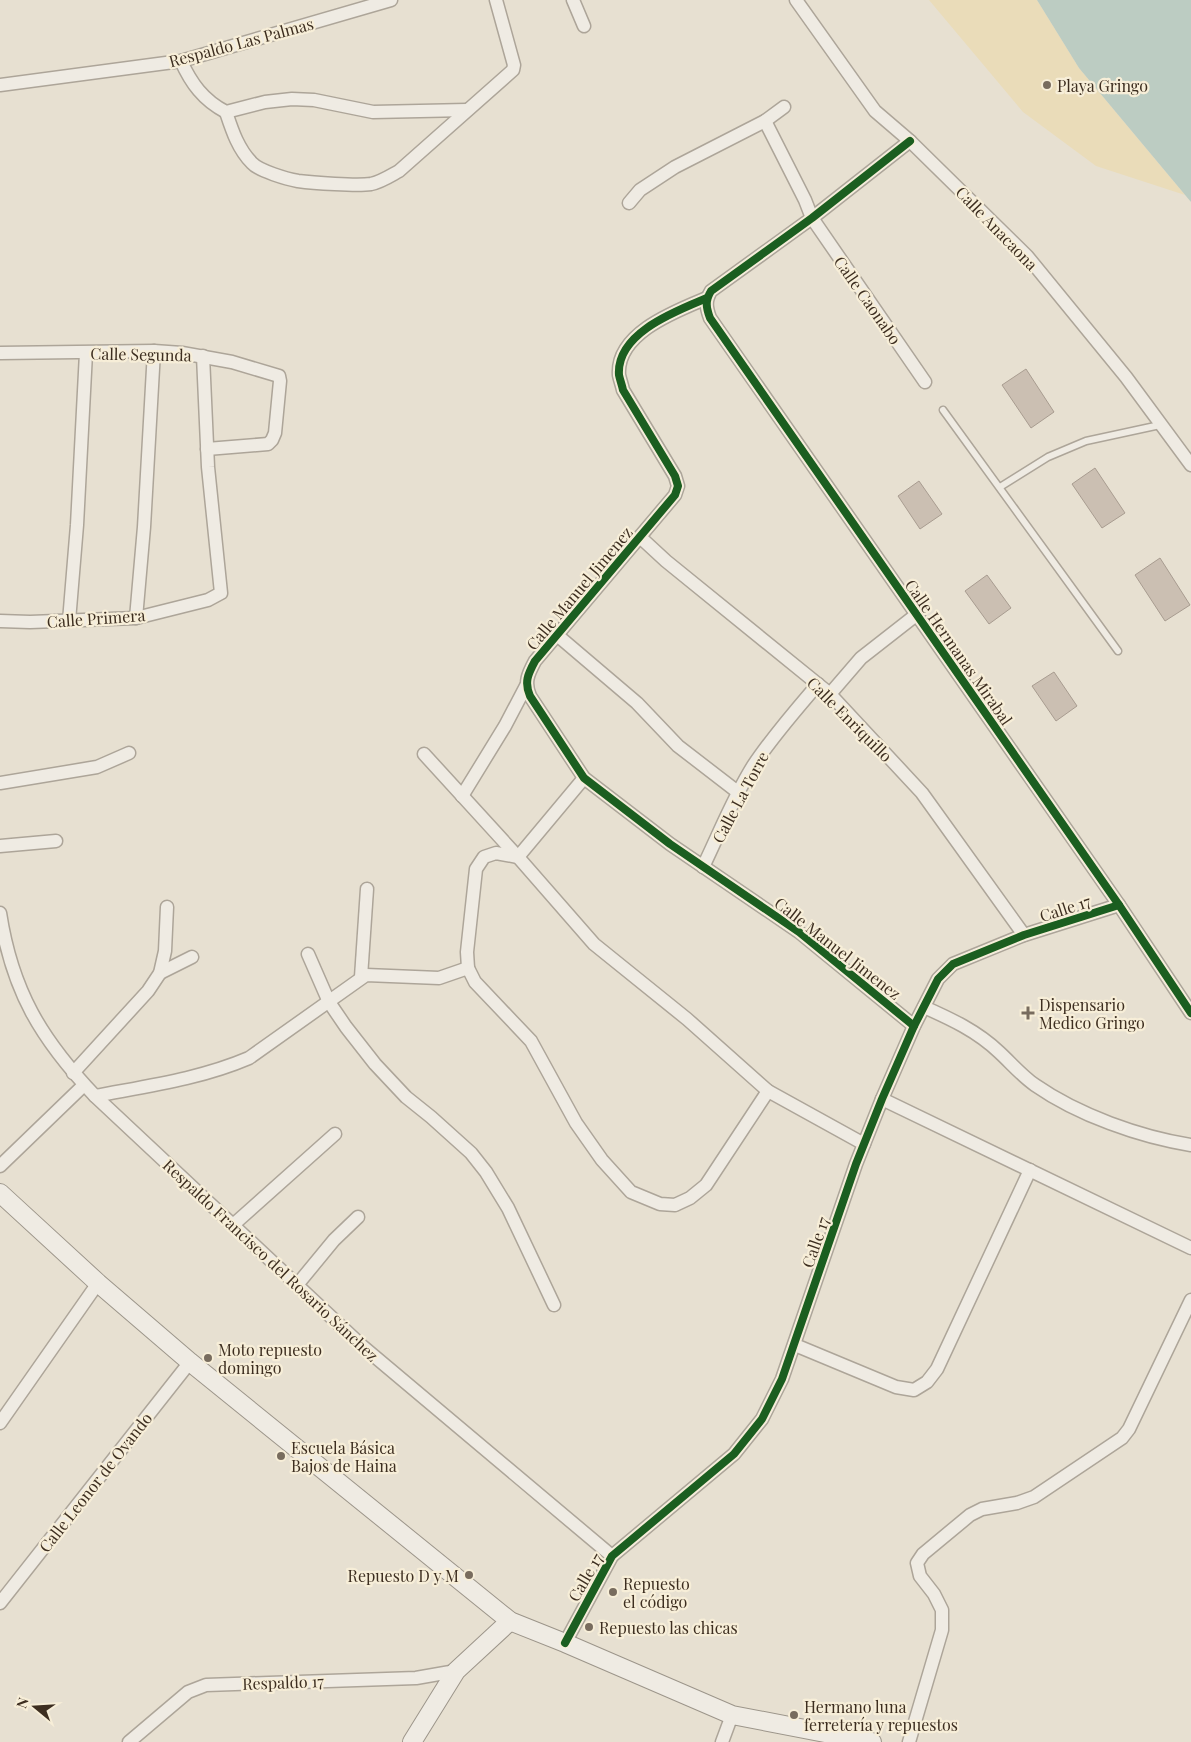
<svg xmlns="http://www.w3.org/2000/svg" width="1191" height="1742" viewBox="0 0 1191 1742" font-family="'Playfair Display',serif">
  <rect width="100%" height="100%" fill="#e7e0d1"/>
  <!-- sand -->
  <polygon fill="#eadcb9" points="929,0 1037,0 1079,68 1185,195 1096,166 1023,112"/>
  <!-- water -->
  <polygon fill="#bcccc2" points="1037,0 1191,0 1191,202 1079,68"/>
  <!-- building -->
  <g fill="#cbbfb2" stroke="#a89c90">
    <polygon points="1026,369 1054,412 1031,428 1002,385"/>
    <polygon points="1095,468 1125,513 1102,528 1072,484"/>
    <polygon points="919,481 942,514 920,529 898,496"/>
    <polygon points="1160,558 1190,605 1165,621 1135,575"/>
    <polygon points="987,575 1011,608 989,624 965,591"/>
    <polygon points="1054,672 1077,706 1056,721 1032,686"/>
  </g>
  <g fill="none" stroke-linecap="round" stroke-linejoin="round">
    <!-- lane casing -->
    <g stroke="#ada599" stroke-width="9">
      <g id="lane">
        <polyline points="943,410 1118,651"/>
        <polyline points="1000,487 1048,457 1086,441 1160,425"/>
      </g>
    </g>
    <!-- street casing -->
    <g stroke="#ada599" stroke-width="15">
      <g id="street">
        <polyline points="573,0 584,26"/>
        <polyline points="796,0 875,111 910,141 1027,256 1126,377 1191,465"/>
        <path d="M181,61C191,83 203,100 226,112L265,102L292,99L314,100L373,112L467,110"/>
        <polyline points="0,85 181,61 391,0"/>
        <path d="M226,112C232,130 238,149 252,163C259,171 287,179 298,181C313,183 357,186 371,184C381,182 390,176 399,171L513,70L514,65L496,0"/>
        <polyline points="765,121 805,200 812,218 925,382"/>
        <path d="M910,141L812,218L711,291C705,301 706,307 710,318L1119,905L1191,1013"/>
        <polyline points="629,203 640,190 675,167 765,121 784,107"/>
        <path d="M707,298C676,311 616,333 619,375C620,380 622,385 623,390L675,476L678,486L675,495L535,661C528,674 524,682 530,696L584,778L670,844L799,932L914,1026"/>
        <polyline points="0,353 154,351 182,353 232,362 279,376 280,381 275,433 272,440 268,444 207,449"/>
        <polyline points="640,537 666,561 830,694 922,793 1024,935"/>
        <polyline points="136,618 144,527 154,351"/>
        <polyline points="0,621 30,622 136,618 208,600 221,593 208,467 203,356"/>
        <polyline points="69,621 77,525 86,353"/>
        <polyline points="557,635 637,703 678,746 739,793"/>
        <polyline points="830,694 861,658 916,615"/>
        <polyline points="424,754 518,857 594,944 687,1019 768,1091 864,1144"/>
        <polyline points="584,778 518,857 496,853 484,857 476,869 467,952 468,968 475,982 531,1041 576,1123 602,1160 631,1192 660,1204 675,1205 690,1198 706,1185 768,1091"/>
        <polyline points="0,783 97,767 129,753"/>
        <polyline points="462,796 505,726 526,686"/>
        <polyline points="0,846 56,841"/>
        <path d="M703,867C719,834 733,798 753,766C772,737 795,711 818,684"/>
        <path d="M0,913C12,991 41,1039 95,1096L361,1345L612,1556"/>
        <polyline points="308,954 329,1002 346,1027 375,1064 406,1097 431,1117 471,1153 486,1172 508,1208 554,1305"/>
        <polyline points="160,973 192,957"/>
        <polyline points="361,977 367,889"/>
        <path d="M924,1007C951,1019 977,1031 999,1052C1011,1063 1022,1076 1035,1085C1078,1115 1140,1137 1191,1145"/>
        <polyline points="73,1073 148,991 160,973 165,951 167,907"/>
        <path d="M95,1096C147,1086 200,1079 249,1058L366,975L439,978L468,968"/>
        <polyline points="882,1099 1191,1248"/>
        <polyline points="0,1166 84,1085"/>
        <polyline points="233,1225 335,1134"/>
        <polyline points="297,1285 334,1240 358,1217"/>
        <polyline points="795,1345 896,1387 914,1390 927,1382 937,1369 1030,1170"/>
        <polyline points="0,1423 98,1283"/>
        <polyline points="0,1603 190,1362"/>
        <polyline points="565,1643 612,1556 734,1454 762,1419 782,1379 856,1164 882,1099 914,1026 938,979 953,964 1024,935 1119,905"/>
        <polyline points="129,1742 188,1692 206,1685 416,1678 456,1671"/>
        <polyline points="722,1742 732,1715"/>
        <polyline points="909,1742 942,1630 942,1610 934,1594 920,1576 917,1563 923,1554 970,1515 982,1509 1017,1503 1034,1497 1122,1438 1129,1429 1191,1300"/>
      </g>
    </g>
    <!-- secondary casing -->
    <g stroke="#9c958a" stroke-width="20">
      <g id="secondary">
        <polyline points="0,1193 98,1283 190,1362 510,1621 565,1643 732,1715 872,1742"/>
        <polyline points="412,1742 456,1671 510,1621"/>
      </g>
    </g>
    <!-- lane -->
    <use href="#lane" stroke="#efebe3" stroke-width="6"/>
    <!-- street -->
    <use href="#street" stroke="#efebe3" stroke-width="12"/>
    <!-- secondary -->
    <use href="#secondary" stroke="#efebe3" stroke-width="18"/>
    <!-- cycleway casing -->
    <g stroke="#f7eed8" stroke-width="11">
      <g id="cycleway">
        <path d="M910,141L812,218L711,291C705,301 706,307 710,318L1119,905L1191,1013"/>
        <path d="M707,298C676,311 616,333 619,375C620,380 622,385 623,390L675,476L678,486L675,495L535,661C528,674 524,682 530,696L584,778L670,844L799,932L914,1026"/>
        <polyline points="565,1643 612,1556 734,1454 762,1419 782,1379 856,1164 882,1099 914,1026 938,979 953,964 1024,935 1119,905"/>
      </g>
    </g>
    <!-- cycleway -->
    <use href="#cycleway" stroke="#1b5e20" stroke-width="8"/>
  </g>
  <!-- markers -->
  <g fill="#786c5e" stroke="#f7eed8" stroke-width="2">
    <circle cx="1047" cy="85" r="5"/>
    <path d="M1025.5 1005.5h5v5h5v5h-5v5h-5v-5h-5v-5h5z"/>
    <circle cx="208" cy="1358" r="5"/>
    <circle cx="281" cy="1456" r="5"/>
    <circle cx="469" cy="1575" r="5"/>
    <circle cx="613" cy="1592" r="5"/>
    <circle cx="589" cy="1627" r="5"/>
    <circle cx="794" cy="1715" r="5"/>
  </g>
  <g text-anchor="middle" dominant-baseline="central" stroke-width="4.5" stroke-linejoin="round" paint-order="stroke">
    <!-- street labels -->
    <g font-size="16" fill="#3d2e20" stroke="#f7eed8">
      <text transform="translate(241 42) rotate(-15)">Respaldo Las Palmas</text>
      <text transform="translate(997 228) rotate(46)">Calle Anacaona</text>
      <text transform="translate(868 300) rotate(55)">Calle Caonabo</text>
      <text transform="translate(141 354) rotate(1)">Calle Segunda</text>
      <text transform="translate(579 588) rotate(-50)">Calle Manuel Jimenez</text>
      <text transform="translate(96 618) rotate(-4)">Calle Primera</text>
      <text transform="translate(959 652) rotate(55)">Calle Hermanas Mirabal</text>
      <text transform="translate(850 719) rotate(45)">Calle Enriquillo</text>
      <text transform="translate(740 797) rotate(-62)">Calle La Torre</text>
      <text transform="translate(1065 908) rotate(-18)">Calle 17</text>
      <text transform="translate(838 948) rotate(38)">Calle Manuel Jimenez</text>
      <text transform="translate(815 1242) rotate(-71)">Calle 17</text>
      <text transform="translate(271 1260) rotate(43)">Respaldo Francisco del Rosario Sánchez</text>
      <text transform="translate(95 1482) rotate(-52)">Calle Leonor de Ovando</text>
      <text transform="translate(585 1577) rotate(-60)">Calle 17</text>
      <text transform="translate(283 1682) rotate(-2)">Respaldo 17</text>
    </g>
    <!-- poi labels -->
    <g font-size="16" fill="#3d2e20" stroke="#f7eed8" text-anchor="start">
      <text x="1057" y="85">Playa Gringo</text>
      <text x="1039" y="1004">Dispensario<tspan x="1039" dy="18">Medico Gringo</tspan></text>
      <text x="218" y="1349">Moto repuesto<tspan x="218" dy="18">domingo</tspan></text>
      <text x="291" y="1447">Escuela Básica<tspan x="291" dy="18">Bajos de Haina</tspan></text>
      <text x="459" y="1575" text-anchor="end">Repuesto D y M</text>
      <text x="623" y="1583">Repuesto<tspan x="623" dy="18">el código</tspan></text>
      <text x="599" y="1627">Repuesto las chicas</text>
      <text x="804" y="1706">Hermano luna<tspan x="804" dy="18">ferretería y repuestos</tspan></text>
    </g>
  </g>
  <!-- north arrow -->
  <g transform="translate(35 1707) rotate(288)" stroke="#f7eed8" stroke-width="4" paint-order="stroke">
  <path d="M0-4L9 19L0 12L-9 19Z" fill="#3d2e20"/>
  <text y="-8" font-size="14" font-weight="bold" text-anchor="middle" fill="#3d2e20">N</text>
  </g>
</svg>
